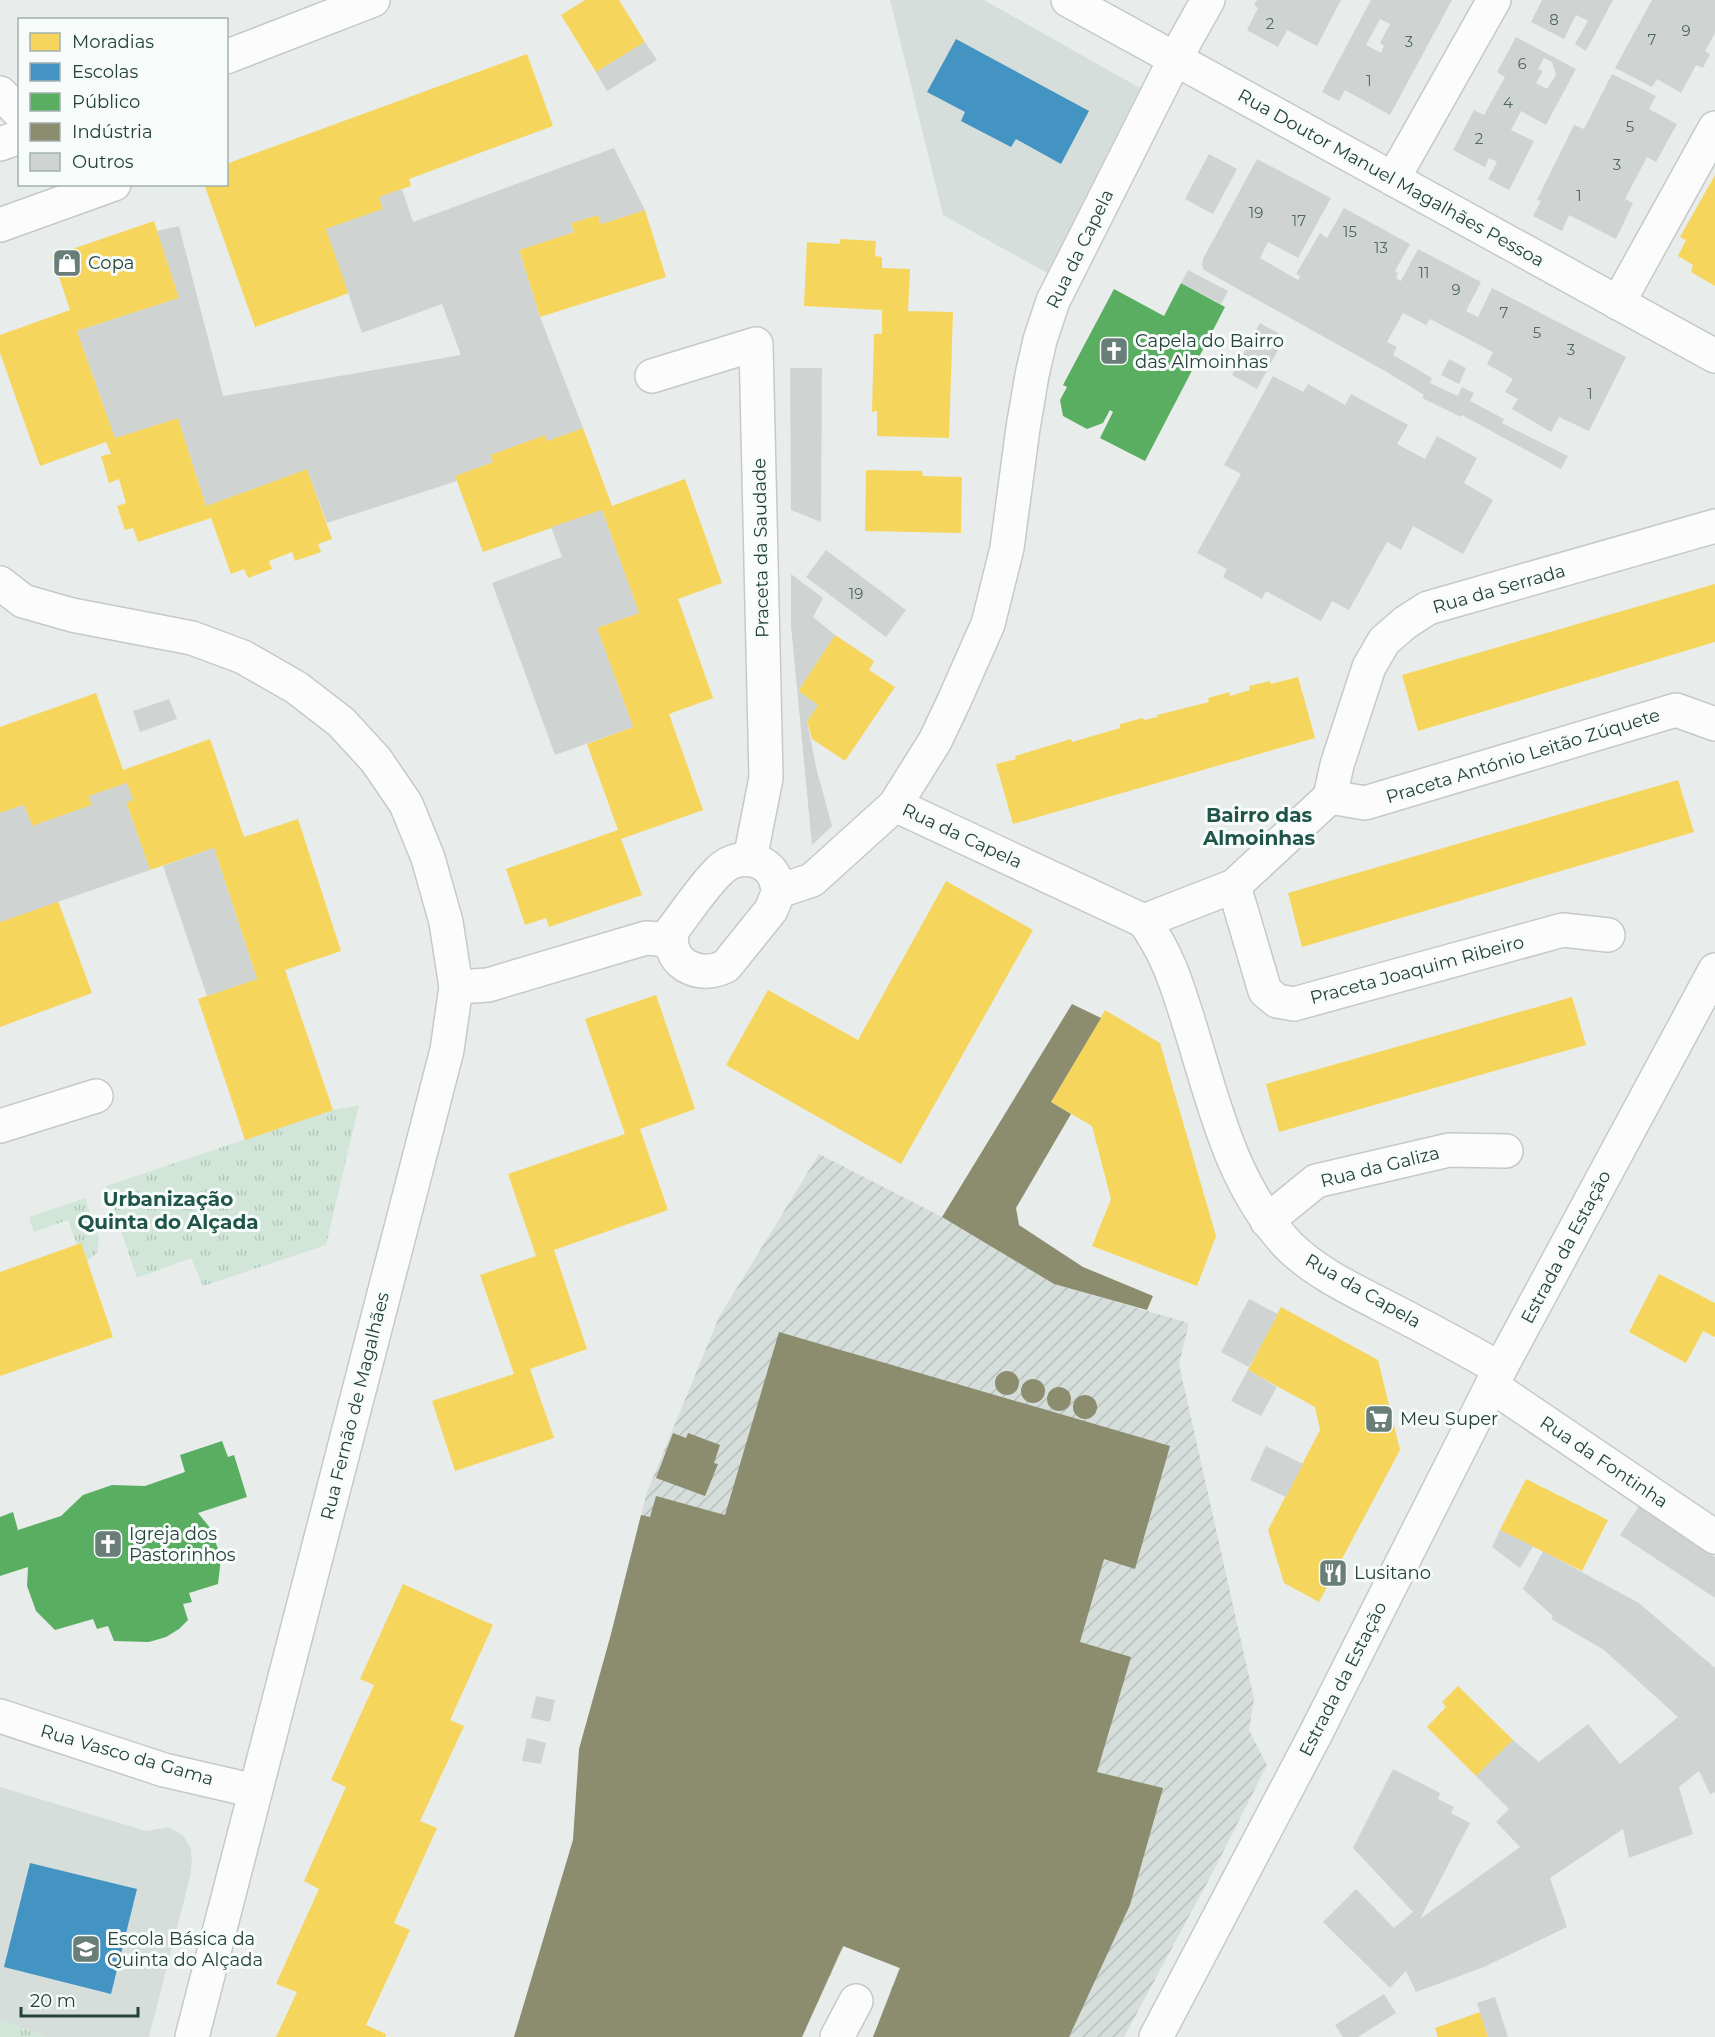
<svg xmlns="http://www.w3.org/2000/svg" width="1715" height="2037" viewBox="0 0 1715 2037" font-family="Montserrat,sans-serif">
  <defs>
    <pattern id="industrial-furrows" width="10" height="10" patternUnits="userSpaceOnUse" patternTransform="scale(1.5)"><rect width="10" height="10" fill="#d6dedb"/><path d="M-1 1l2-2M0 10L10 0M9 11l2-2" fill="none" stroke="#b8c0bd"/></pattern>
    <pattern id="grass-tufts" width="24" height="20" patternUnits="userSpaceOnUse" patternTransform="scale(1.5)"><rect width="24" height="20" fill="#d1e6d8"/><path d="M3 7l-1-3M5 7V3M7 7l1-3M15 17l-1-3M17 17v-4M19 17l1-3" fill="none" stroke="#b3c6ba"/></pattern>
  </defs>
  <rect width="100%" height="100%" fill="#e8edeb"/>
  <!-- built -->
  <g fill="#d6dedb">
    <polygon points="890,0 984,0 1140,88 1047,273 943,215"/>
    <polygon points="0,1787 146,1831 169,1827 184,1836 191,1849 192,1862 190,1877 149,2037 46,2037 0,2020"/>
  </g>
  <!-- industrial -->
  <polygon fill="url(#industrial-furrows)" points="819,1154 942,1217 1054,1284 1189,1323 1179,1364 1254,1699 1249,1730 1267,1765 1214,1870 1124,2037 873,2037 899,1968 844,1946 802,2037 514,2037 573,1840 611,1634 647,1492 719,1317"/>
  <!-- grass -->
  <g fill="url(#grass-tufts)">
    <polygon points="359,1105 326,1245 203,1286 191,1258 137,1278 106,1186 333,1110"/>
    <polygon points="85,1198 99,1238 97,1253 87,1261 81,1244 77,1245 68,1220 34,1232 29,1217"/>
    <polygon points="0,2020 46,2037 0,2037"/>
  </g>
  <!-- homes -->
  <g fill="#f6d55c">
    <polygon points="585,0 619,0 645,42 596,72 561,15"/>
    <polygon points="527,54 553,126 409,179 411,186 379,197 383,209 326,229 349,293 255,327 204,184 226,184 226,164"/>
    <polygon points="1715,175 1715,286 1691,272 1693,265 1678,256 1686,240 1680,237"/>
    <polygon points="645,210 666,277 540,317 519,250 574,232 571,223 598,215 601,224"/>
    <polygon points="154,221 179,298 77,331 115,438 178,418 206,506 307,469 332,539 318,544 321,552 295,561 292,552 269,561 272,569 248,578 244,569 231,574 211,518 138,542 133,528 125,530 117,506 126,503 119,479 109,483 101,456 111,454 106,442 40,466 0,353 0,335 70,310 52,256"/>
    <polygon points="840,239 876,241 875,256 882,257 882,268 910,269 908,311 953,312 949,438 877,436 877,411 872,412 874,334 882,334 882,310 804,306 807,242 840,244"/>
    <polygon points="583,428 612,506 685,479 722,583 678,599 713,698 669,714 703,810 621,839 642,895 549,927 546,918 525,925 506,869 618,830 587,744 633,727 597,628 639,613 602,510 483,552 455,476 493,462 490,455 545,435 547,441"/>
    <polygon points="866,470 922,471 923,476 962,477 961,533 865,531"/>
    <polygon points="1715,584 1715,642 1418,731 1402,675"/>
    <polygon points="835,635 874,661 869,670 895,687 845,761 812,739 807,721 818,705 798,691"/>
    <polygon points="1298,677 1315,738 1013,824 996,764 1016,759 1015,756 1071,739 1072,742 1120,728 1120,724 1143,718 1144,720 1158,717 1157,715 1209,702 1208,698 1229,692 1230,696 1250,690 1249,686 1270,681 1271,684"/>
    <polygon points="96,693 123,770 210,739 244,837 298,819 341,951 285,970 333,1110 245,1140 198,999 257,979 214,848 150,870 126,802 133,800 127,783 89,796 92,805 32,826 24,805 0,813 0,727"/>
    <polygon points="1678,780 1694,832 1302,947 1288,893"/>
    <polygon points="946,881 1033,930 901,1164 726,1065 768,990 858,1040"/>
    <polygon points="58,901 92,993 0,1027 0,922"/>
    <polygon points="656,995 695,1109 640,1129 668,1210 554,1250 587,1349 530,1369 554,1438 455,1471 432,1401 514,1374 480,1275 536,1256 508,1174 625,1134 585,1019"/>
    <polygon points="1572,997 1586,1045 1279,1132 1266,1084"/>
    <polygon points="1105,1010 1160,1043 1216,1236 1197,1286 1092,1246 1111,1199 1092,1126 1051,1102"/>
    <polygon points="81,1243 113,1337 0,1376 0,1272"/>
    <polygon points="1659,1274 1715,1303 1715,1337 1703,1331 1686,1363 1629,1332"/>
    <polygon points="1281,1307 1378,1360 1400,1450 1319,1602 1284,1583 1268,1530 1320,1430 1315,1407 1248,1370"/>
    <polygon points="1526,1479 1608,1520 1582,1571 1500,1530"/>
    <polygon points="403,1584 493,1625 450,1720 464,1726 420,1821 437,1828 394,1923 410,1930 366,2025 386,2034 385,2037 276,2037 297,1992 276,1984 319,1889 304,1881 346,1787 331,1780 374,1685 360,1679"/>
    <polygon points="1458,1686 1513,1740 1476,1776 1427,1727 1446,1707 1442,1702"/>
    <polygon points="1480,2012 1488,2037 1438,2037 1435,2028"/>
  </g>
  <!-- schools -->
  <g fill="#4393c3">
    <polygon points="956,39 1089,111 1061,164 1016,139 1011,147 961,121 965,112 927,92"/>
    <polygon points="30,1863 137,1889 111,1994 4,1967"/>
  </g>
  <!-- public -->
  <g fill="#5aae61">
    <polygon points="1181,283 1225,307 1145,461 1100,438 1113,412 1110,410 1103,423 1087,429 1063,416 1060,400 1067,387 1063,385 1114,289 1164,316"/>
    <polygon points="222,1441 228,1457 234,1455 247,1497 198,1513 211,1529 221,1558 218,1584 189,1593 192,1602 183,1604 188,1620 179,1629 166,1637 149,1642 114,1641 108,1626 97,1629 93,1619 55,1630 36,1611 27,1586 28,1567 0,1576 0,1517 13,1512 18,1530 61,1516 83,1495 112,1485 145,1486 185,1472 180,1455"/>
  </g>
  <!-- industry -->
  <g fill="#8c8c6e">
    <polygon points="1072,1004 1101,1018 1051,1102 1071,1114 1016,1208 1019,1225 1083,1267 1153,1296 1147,1310 1054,1284 942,1217"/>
    <polygon points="779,1332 1170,1446 1135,1569 1104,1559 1080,1642 1131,1657 1097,1772 1163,1788 1130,1905 1069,2037 873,2037 900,1968 843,1946 802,2037 514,2037 573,1840 579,1749 611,1634 641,1515 650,1517 656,1496 725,1515"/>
    <circle cx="1007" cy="1383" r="12"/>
    <circle cx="1033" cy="1391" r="12"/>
    <circle cx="1059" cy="1399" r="12"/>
    <circle cx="1085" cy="1407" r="12"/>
    <polygon points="673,1433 686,1438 688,1433 720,1445 714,1463 718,1464 705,1496 656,1478"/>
  </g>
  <!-- building -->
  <g fill="#cfd4d2" fill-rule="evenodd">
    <polygon points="1257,0 1341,0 1317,46 1287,30 1278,47 1247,30 1258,8 1254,5"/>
    <path d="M1371,0H1452L1390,115L1345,90L1339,101L1322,92ZM1380,19L1390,24L1380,43L1384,46L1381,53L1366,45Z"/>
    <polygon points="1542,0 1613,0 1586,51 1575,44 1588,21 1576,15 1564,39 1531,22"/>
    <polygon points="1652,0 1715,0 1715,33 1705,51 1710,54 1703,68 1696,65 1681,93 1657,79 1652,87 1615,68"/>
    <path d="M1516,37L1576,69L1546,125L1521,111L1511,130L1534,141L1509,190L1488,179L1497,162L1489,158L1485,167L1453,150L1474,110L1484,115L1505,77L1497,72ZM1544,58L1552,62L1556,75L1547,89L1536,83L1543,71L1538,69Z"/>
    <polygon points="645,42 657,60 607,91 596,72"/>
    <polygon points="1612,74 1656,96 1649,109 1677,124 1656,162 1647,157 1625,199 1633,203 1616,239 1569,215 1562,231 1533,216 1541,201 1537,200 1574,125 1584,129"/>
    <polygon points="614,148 645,210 601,224 598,215 571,223 574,232 519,250 540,317 583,428 547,441 545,435 490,455 493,462 455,476 457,481 327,523 307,469 206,506 178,418 115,438 77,331 179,298 157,231 179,226 223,396 461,355 442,304 362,333 326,229 383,209 379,197 402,189 413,222"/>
    <polygon points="1209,154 1237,169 1213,214 1185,199"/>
    <polygon points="1257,159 1331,198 1298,258 1268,242 1260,258 1298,280 1300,276 1296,274 1320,233 1327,238 1344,208 1410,244 1395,271 1398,273 1396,278 1401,281 1418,249 1481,282 1466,311 1478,317 1492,288 1626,357 1589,431 1559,417 1551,432 1512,409 1518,399 1505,392 1513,379 1487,364 1493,352 1430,319 1426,325 1403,313 1387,342 1397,347 1393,355 1432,378 1430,383 1458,396 1462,387 1474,393 1470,401 1504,419 1502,423 1568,456 1561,469 1462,415 1461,417 1422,398 1424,395 1385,371 1204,270 1202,265 1203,259"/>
    <polygon points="1188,270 1228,291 1221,304 1181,283"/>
    <polygon points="1260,323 1285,337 1257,389 1232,375"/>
    <polygon points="1449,359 1466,368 1459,384 1441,375"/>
    <polygon points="790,368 822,368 821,522 791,510"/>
    <polygon points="1273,376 1303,392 1308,384 1345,405 1351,394 1408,425 1397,444 1425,459 1437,436 1477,458 1464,483 1493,500 1463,554 1413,526 1401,550 1387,542 1349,610 1332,601 1321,621 1266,591 1262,599 1223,577 1227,569 1197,553 1241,474 1224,465"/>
    <polygon points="602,510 639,613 597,628 633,727 555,755 492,583 562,557 551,527"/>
    <polygon points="826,550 906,610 886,637 806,577"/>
    <polygon points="791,574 823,598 813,617 835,635 798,691 818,705 807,721 817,771 832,826 812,845 791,626"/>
    <polygon points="169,699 177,719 140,732 133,711"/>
    <polygon points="127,783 133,800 126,802 150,870 0,922 0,813 24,805 32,826 92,805 89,796"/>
    <polygon points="214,848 257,979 207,996 163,866"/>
    <polygon points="1249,1299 1278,1314 1249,1367 1221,1352"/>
    <polygon points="1248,1370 1277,1387 1261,1416 1231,1401"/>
    <polygon points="1266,1446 1303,1464 1286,1497 1250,1480"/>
    <polygon points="1639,1506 1715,1557 1715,1598 1620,1535"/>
    <polygon points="1500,1530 1533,1546 1520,1568 1492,1547"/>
    <polygon points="1543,1551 1639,1603 1715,1668 1715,1792 1710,1794 1699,1771 1679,1787 1693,1834 1629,1858 1623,1829 1550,1878 1567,1927 1484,1967 1416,1992 1406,1971 1390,1988 1323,1922 1356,1889 1394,1928 1413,1912 1353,1848 1393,1769 1440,1793 1438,1799 1454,1807 1451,1813 1470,1823 1420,1919 1520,1847 1496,1822 1509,1809 1476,1776 1513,1740 1539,1762 1588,1724 1620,1764 1678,1717 1604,1650 1551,1619 1553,1616 1523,1589"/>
    <polygon points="536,1696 555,1700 550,1722 531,1718"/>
    <polygon points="527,1738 546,1743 541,1764 522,1761"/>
    <polygon points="1384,1994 1396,2013 1358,2037 1343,2037 1335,2025"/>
    <polygon points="1495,1997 1508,2037 1488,2037 1477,2003"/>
  </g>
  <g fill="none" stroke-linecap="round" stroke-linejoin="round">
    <!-- street casing -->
    <g stroke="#c5cac8" stroke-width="36">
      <g id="street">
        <polyline points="0,93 20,113"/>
        <polyline points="1393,179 1494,0"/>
        <polyline points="0,225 114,184"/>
        <polyline points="1618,303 1715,128"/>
        <polyline points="652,376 756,344 766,778 750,859"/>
        <polyline points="0,583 23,601 72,615 192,638 243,657 297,688 341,722 376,760 406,804 428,858 446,922 456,987 447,1050 192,2037"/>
        <polyline points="1330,797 1365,803 1676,710 1715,724"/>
        <path d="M895,805L1144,921C1168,955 1176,982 1188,1020C1213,1099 1230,1184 1289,1246C1314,1271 1349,1288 1380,1304C1421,1325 1461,1346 1500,1369"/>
        <polyline points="1234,886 1265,991 1277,1001 1294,1004 1563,930 1608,935"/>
        <path d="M779,891C777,886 776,879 773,874C761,855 734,856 720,870C704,885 687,911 673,929C664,962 698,981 726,966L771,910L779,891L812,880L895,805L935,741L954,701L988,624L1007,548L1023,428L1032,375L1040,340L1053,301L1175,59L1208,0"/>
        <polyline points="1144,921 1234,886 1330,797 1337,765 1369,667 1384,641 1406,622 1428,608 1715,526"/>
        <polyline points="456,987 488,985 646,938 670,940"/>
        <polyline points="0,1126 96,1096"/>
        <polyline points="1267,1221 1316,1181 1449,1150 1506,1151"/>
        <polyline points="1492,1386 1715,1537"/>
        <polyline points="0,1716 164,1770 255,1791"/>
        <polyline points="837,2037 856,2001"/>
      </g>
    </g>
    <!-- secondary casing -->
    <g stroke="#c3cbc8" stroke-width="36">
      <g id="secondary">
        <polyline points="1068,0 1715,356"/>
        <polyline points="226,57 373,0"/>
        <polyline points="0,144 20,137"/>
        <polyline points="1156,2037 1315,1735 1500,1369 1715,970"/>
      </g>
    </g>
    <!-- street -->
    <use href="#street" stroke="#fcfcfc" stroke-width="33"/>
    <!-- secondary -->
    <use href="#secondary" stroke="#fcfcfc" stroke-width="33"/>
  </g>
  <!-- icons -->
  <defs>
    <g id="shop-square" transform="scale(1.5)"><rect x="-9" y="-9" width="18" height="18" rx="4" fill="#697e78" stroke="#f7fbf9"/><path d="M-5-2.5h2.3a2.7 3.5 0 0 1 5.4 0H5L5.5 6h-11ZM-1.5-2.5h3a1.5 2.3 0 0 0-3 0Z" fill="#fff"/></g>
    <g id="church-square" transform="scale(1.5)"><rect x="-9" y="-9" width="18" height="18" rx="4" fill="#697e78" stroke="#f7fbf9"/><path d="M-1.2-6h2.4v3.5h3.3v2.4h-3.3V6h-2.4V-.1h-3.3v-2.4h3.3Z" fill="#fff"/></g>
    <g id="supermarket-square" transform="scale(1.5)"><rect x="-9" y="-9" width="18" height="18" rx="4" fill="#697e78" stroke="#f7fbf9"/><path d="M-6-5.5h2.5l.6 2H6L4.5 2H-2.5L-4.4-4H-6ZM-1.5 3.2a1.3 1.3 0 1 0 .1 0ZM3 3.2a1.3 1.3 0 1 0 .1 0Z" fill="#fff"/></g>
    <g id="restaurant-square" transform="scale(1.5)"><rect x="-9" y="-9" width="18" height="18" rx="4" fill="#697e78" stroke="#f7fbf9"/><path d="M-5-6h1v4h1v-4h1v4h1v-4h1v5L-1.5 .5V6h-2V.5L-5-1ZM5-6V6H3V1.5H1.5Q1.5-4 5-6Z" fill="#fff"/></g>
    <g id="school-square" transform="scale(1.5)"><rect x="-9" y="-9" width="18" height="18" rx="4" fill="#697e78" stroke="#f7fbf9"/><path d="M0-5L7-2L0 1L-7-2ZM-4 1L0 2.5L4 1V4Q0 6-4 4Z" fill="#fff"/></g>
  </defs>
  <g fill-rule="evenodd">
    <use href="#shop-square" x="67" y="263"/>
    <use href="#church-square" x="1114" y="351"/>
    <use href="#supermarket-square" x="1379" y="1419"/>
    <use href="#church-square" x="108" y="1544"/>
    <use href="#restaurant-square" x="1333" y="1573"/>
    <use href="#school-square" x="86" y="1949"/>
  </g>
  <g text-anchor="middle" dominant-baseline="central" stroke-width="6" stroke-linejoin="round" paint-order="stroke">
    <!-- number labels -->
    <g font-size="15" fill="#506761">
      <text x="1554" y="19">8</text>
      <text x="1270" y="23">2</text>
      <text x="1686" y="30">9</text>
      <text x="1652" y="39">7</text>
      <text x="1409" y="41">3</text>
      <text x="1522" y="63">6</text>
      <text x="1369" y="80">1</text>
      <text x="1508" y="102">4</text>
      <text x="1630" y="126">5</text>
      <text x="1479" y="138">2</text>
      <text x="1617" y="164">3</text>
      <text x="1579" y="195">1</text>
      <text x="1256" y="212">19</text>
      <text x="1299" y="220">17</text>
      <text x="1350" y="231">15</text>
      <text x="1381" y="247">13</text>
      <text x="1424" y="272">11</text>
      <text x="1456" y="289">9</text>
      <text x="1504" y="312">7</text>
      <text x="1537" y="332">5</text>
      <text x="1571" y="349">3</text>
      <text x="1590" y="393">1</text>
      <text x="856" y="593">19</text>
    </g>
    <!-- street labels -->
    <g font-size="18" fill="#24423a" stroke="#f7fbf9">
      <text transform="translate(1391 178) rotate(29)">Rua Doutor Manuel Magalhães Pessoa</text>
      <text transform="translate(1080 249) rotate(-64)">Rua da Capela</text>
      <text transform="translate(761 548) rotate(-91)">Praceta da Saudade</text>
      <text transform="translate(1499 589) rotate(-16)">Rua da Serrada</text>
      <text transform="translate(1523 756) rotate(-17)">Praceta António Leitão Zúquete</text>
      <text transform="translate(962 836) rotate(25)">Rua da Capela</text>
      <text transform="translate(1417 970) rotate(-15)">Praceta Joaquim Ribeiro</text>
      <text transform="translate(1380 1167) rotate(-14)">Rua da Galiza</text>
      <text transform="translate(1566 1247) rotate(-62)">Estrada da Estação</text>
      <text transform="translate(1363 1291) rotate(30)">Rua da Capela</text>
      <text transform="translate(355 1406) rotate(-76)">Rua Fernão de Magalhães</text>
      <text transform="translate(1604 1462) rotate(34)">Rua da Fontinha</text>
      <text transform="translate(1343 1679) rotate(-63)">Estrada da Estação</text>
      <text transform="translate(127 1755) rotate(16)">Rua Vasco da Gama</text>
    </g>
    <!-- poi labels -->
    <g font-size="18" fill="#24423a" stroke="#f7fbf9" text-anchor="start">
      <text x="88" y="263">Copa</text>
      <text x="1135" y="341">Capela do Bairro<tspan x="1135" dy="21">das Almoinhas</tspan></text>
      <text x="1400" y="1419">Meu Super</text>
      <text x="129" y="1534">Igreja dos<tspan x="129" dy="21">Pastorinhos</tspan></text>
      <text x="1354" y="1573">Lusitano</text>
      <text x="107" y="1939">Escola Básica da<tspan x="107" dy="21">Quinta do Alçada</tspan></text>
    </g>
    <!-- neighbourhood labels -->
    <g font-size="20" font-weight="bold" fill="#1f5548" stroke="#f7fbf9">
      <text x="1259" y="815">Bairro das<tspan x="1259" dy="23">Almoinhas</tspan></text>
      <text x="168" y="1199">Urbanização<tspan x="168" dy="23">Quinta do Alçada</tspan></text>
    </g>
  </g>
  <!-- legend -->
  <rect x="18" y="18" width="210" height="168" fill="#f7fbf9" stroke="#a3b1ad" stroke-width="1.5"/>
  <rect x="30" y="33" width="30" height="18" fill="#f6d55c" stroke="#a3b1ad" stroke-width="1.5"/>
  <text x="72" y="48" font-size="18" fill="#24423a">Moradias</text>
  <rect x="30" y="63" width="30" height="18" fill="#4393c3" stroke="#a3b1ad" stroke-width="1.5"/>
  <text x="72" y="78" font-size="18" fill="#24423a">Escolas</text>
  <rect x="30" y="93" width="30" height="18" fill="#5aae61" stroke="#a3b1ad" stroke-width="1.5"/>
  <text x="72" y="108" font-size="18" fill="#24423a">Público</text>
  <rect x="30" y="123" width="30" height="18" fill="#8c8c6e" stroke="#a3b1ad" stroke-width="1.5"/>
  <text x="72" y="138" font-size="18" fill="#24423a">Indústria</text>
  <rect x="30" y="153" width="30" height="18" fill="#cfd4d2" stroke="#a3b1ad" stroke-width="1.5"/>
  <text x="72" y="168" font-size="18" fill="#24423a">Outros</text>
  <!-- scale -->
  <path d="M21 2007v9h117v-9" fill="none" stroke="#24423a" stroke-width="3"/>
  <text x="30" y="2007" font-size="18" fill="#24423a" stroke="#f7fbf9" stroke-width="4.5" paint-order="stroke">20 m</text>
</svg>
